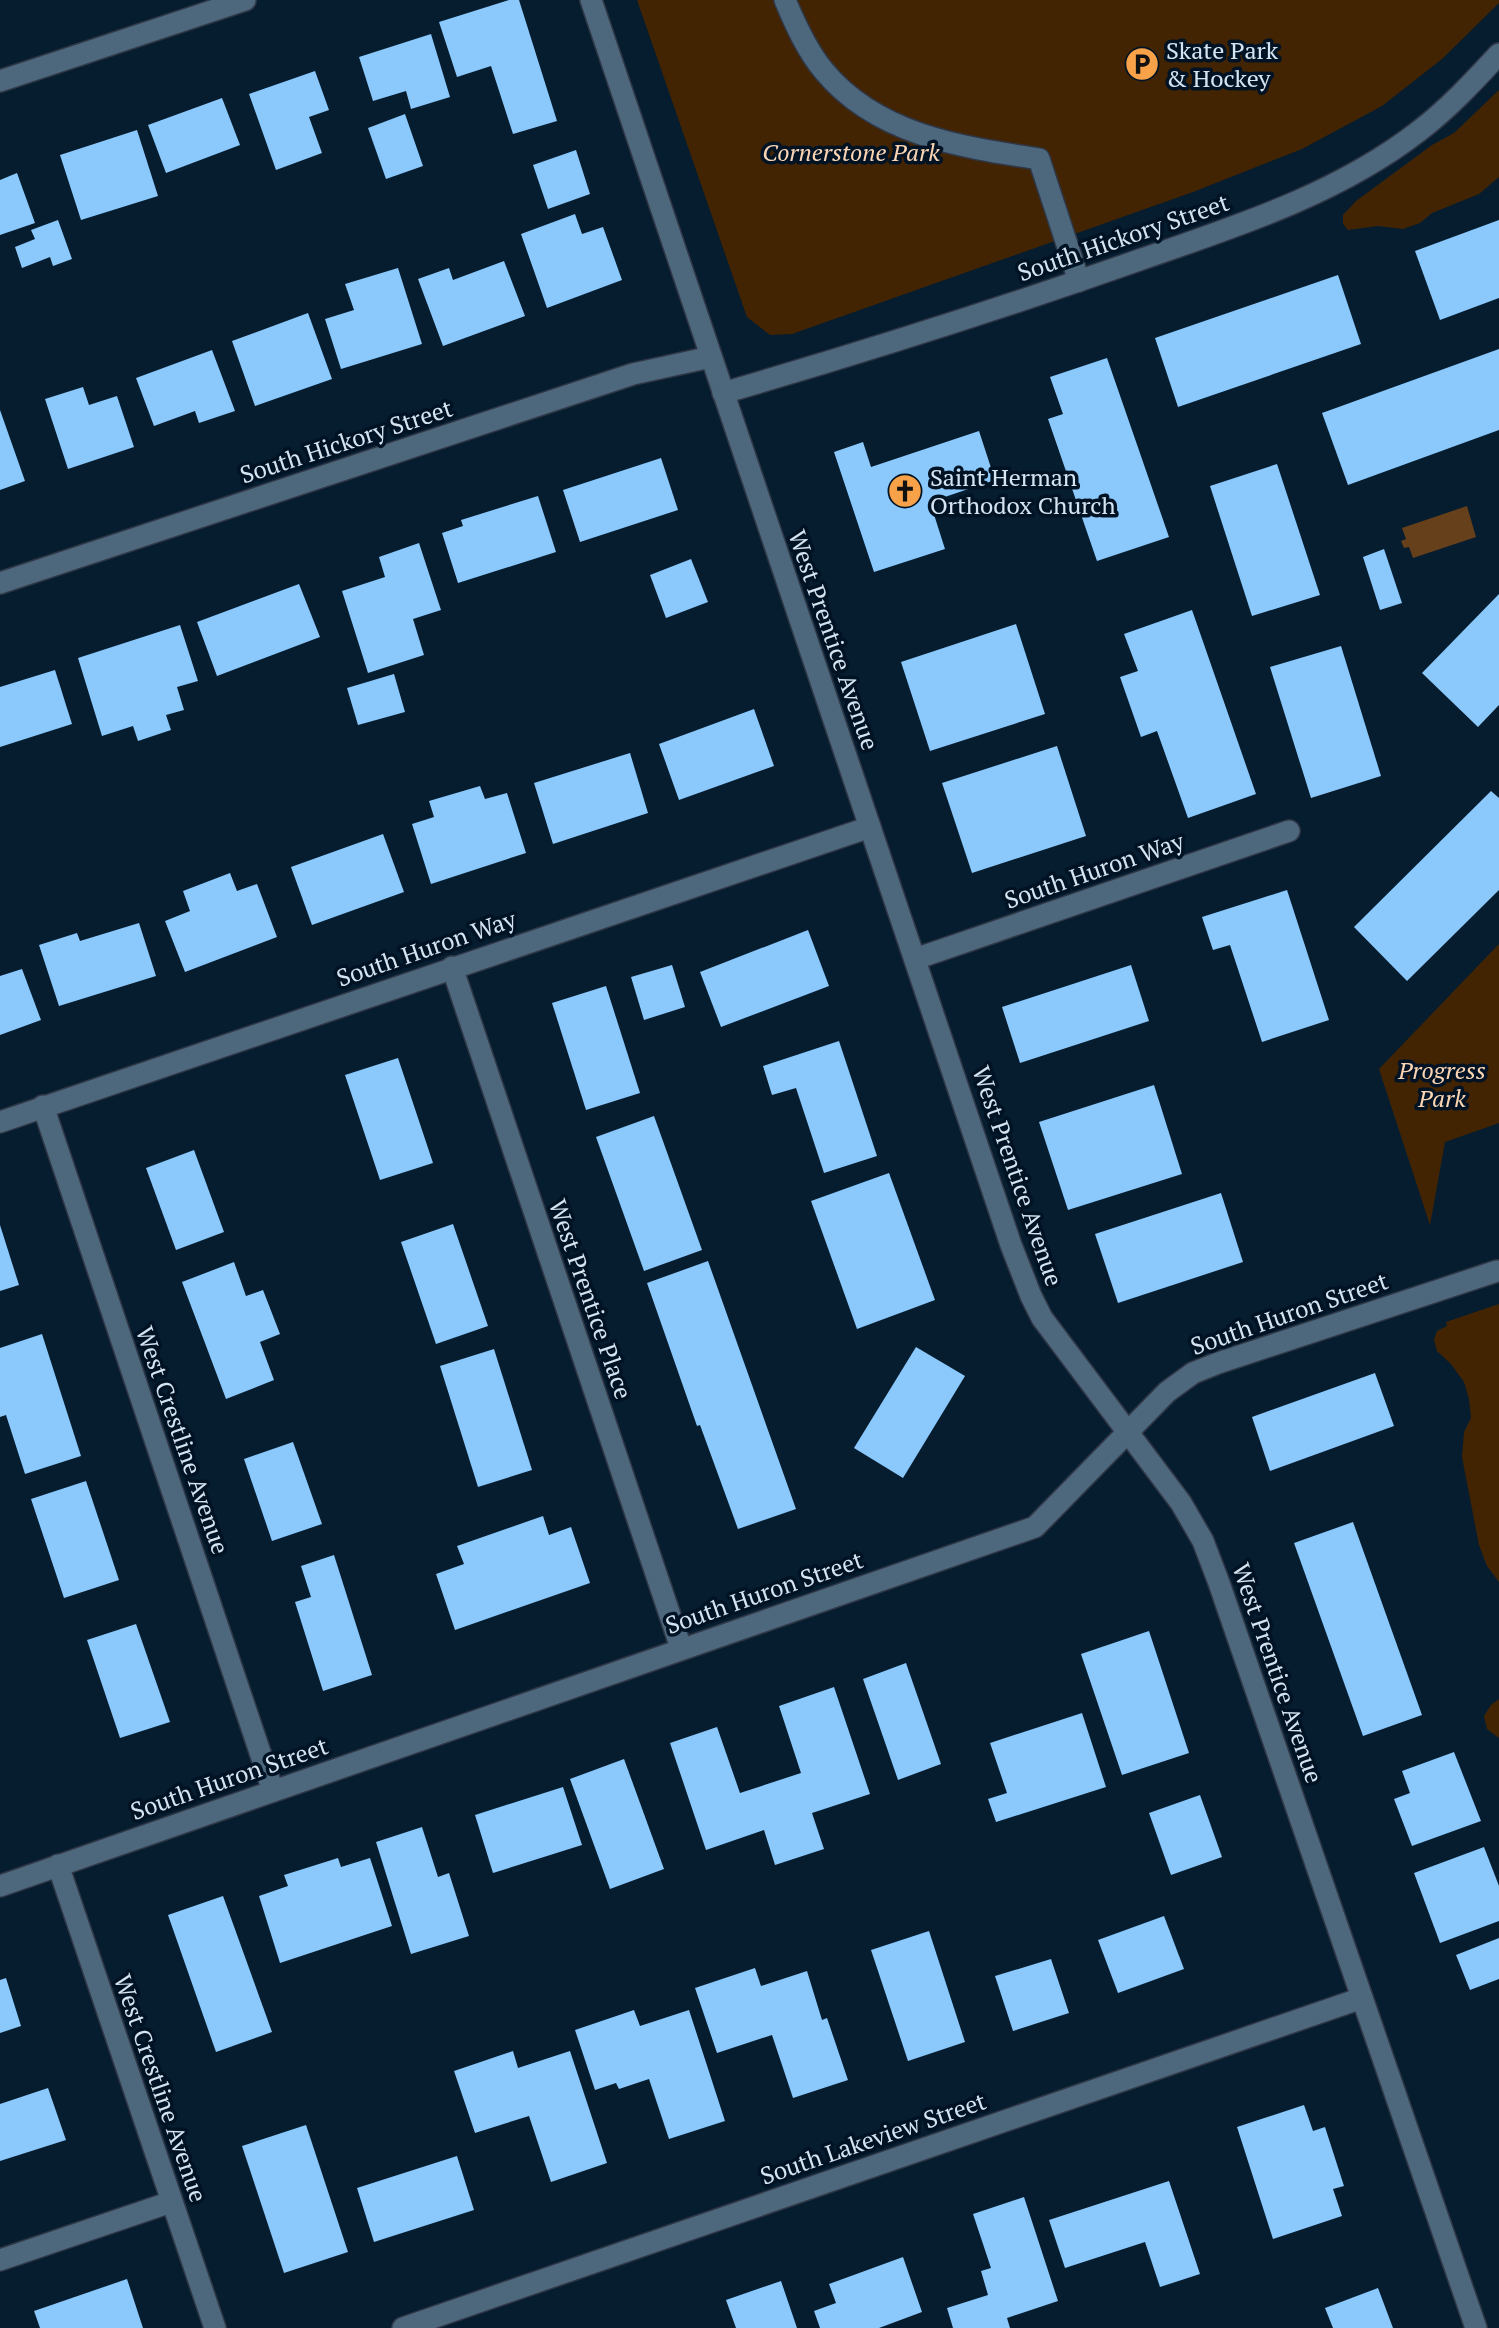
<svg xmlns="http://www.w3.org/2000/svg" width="1499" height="2328" viewBox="0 0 1499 2328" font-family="'PT Serif',serif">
  <rect width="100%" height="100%" fill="#061d2f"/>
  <!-- green -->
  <g fill="#432402">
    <polygon points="637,0 1499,0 1499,3 1442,59 1382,106 1302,149 1193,192 792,334 770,335 747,317"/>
    <polygon points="1499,90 1499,177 1479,194 1432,213 1420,223 1403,229 1378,226 1348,230 1343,224 1343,215 1356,201 1432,145 1454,133"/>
    <polygon points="1499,944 1499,1123 1445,1142 1430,1225 1379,1069"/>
    <polygon points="1499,1304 1499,1582 1487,1566 1479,1545 1462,1457 1464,1432 1471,1418 1469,1399 1464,1382 1451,1364 1437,1351 1434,1340 1437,1331 1447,1326 1446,1322"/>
    <polygon points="1499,1699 1499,1738 1487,1729 1484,1716 1491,1705"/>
  </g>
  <!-- water -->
  <polygon fill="#65401a" points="1467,506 1476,537 1413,558 1409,547 1404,548 1401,541 1406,539 1402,528"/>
  <!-- building -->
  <g fill="#8bc8fc">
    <polygon points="509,0 519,0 557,121 513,134 491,66 457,77 439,22"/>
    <polygon points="431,34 450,97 411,109 406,91 373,101 359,57"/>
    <polygon points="315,71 329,110 309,117 322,153 276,170 249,94"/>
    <polygon points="222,98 240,145 166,173 148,125"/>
    <polygon points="405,114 423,166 386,179 368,128"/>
    <polygon points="137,130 158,196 81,220 60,155"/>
    <polygon points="576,150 590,194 548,209 533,165"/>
    <polygon points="17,173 35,223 0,235 0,180"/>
    <polygon points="575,214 582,234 603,227 622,280 547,308 521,234"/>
    <polygon points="58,220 72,259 53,266 50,257 22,268 15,247 35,239 31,230"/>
    <polygon points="1499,220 1499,298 1440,320 1415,251"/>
    <polygon points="504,261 525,316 443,346 418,279 449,268 453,280"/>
    <polygon points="398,268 422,344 341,369 325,319 354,310 345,284"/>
    <polygon points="1338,275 1361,344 1178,407 1155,338"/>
    <polygon points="308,313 332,379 255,406 232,341"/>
    <polygon points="1499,349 1499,430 1348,485 1322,413"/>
    <polygon points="212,350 235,411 199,423 195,411 154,426 136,378"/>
    <polygon points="1107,358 1169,537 1097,561 1048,419 1063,414 1050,377"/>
    <polygon points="83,387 89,405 117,396 134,447 68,469 45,399"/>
    <polygon points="0,410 25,481 0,490"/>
    <polygon points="979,431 995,480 930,502 945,549 874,572 834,452 863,442 871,467"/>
    <polygon points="661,458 678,510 580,542 563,490"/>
    <polygon points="1277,464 1320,595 1252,616 1210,486"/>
    <polygon points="538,496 556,552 458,583 442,533 463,526 461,520"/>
    <polygon points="419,543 441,610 413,619 424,655 368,673 342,591 385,577 379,557"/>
    <polygon points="1384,549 1402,603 1380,610 1363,557"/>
    <polygon points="691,559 708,602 666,618 650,575"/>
    <polygon points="299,584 320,637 217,676 197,622"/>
    <polygon points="1499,594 1499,705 1478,727 1422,673"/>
    <polygon points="1192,610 1256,794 1188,818 1157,731 1141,737 1120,677 1138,671 1124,634"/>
    <polygon points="1016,624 1045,714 930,751 901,662"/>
    <polygon points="180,625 198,681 177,687 184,710 166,715 171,730 138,741 133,726 102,736 78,658"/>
    <polygon points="1341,646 1381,776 1311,798 1270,667"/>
    <polygon points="55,670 72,724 0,747 0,687"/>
    <polygon points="394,674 405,712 358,725 347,688"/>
    <polygon points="754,709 774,766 679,800 659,744"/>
    <polygon points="1057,746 1086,836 972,873 942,783"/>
    <polygon points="630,753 648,813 553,844 534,783"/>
    <polygon points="480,786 485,799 507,793 526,853 431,884 412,824 434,817 429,801"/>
    <polygon points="1491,791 1499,798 1499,890 1407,981 1354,927"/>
    <polygon points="383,834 404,892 312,925 291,867"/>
    <polygon points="230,873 237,891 257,884 277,937 185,972 165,921 190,911 183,891"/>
    <polygon points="1287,890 1329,1020 1262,1042 1230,945 1213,950 1202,917"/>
    <polygon points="139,923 156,976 59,1006 39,945 77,933 80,941"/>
    <polygon points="808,930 829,986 721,1027 700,972"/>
    <polygon points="672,965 685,1007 644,1020 631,977"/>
    <polygon points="1131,965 1149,1021 1020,1063 1002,1007"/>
    <polygon points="22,969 41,1020 0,1035 0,976"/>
    <polygon points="606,986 640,1093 586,1110 552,1003"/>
    <polygon points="839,1041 877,1156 824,1173 796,1088 772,1095 763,1066"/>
    <polygon points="398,1058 433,1163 380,1180 345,1075"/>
    <polygon points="1154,1085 1182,1174 1068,1210 1039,1122"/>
    <polygon points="654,1116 702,1250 644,1271 596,1137"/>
    <polygon points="194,1150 224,1232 176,1250 146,1168"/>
    <polygon points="889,1173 935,1300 857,1329 811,1201"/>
    <polygon points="1221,1193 1243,1262 1118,1303 1095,1234"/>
    <polygon points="453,1224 488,1326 436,1344 401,1242"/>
    <polygon points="0,1225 19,1285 0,1291"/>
    <polygon points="708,1261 796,1509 738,1529 700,1425 697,1426 647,1283"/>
    <polygon points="234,1262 246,1296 263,1290 280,1334 260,1342 274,1380 226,1399 182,1282"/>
    <polygon points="42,1334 81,1456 25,1474 6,1415 0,1417 0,1348"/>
    <polygon points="916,1347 965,1376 903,1478 854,1448"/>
    <polygon points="494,1349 532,1470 478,1487 440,1366"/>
    <polygon points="1375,1373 1394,1426 1270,1471 1252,1417"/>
    <polygon points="293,1442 322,1524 272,1541 244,1459"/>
    <polygon points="86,1481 119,1580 64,1598 31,1499"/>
    <polygon points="543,1516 549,1535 571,1527 590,1583 455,1630 436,1574 464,1564 457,1546"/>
    <polygon points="1353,1522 1422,1715 1363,1736 1294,1543"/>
    <polygon points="334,1555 372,1675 323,1691 295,1602 311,1597 301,1566"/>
    <polygon points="136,1624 170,1722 120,1738 87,1640"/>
    <polygon points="1149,1631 1189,1753 1122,1775 1081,1654"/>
    <polygon points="906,1663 941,1764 898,1780 863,1679"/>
    <polygon points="834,1687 870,1794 812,1813 824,1849 775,1865 764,1830 706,1850 670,1743 717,1727 740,1793 801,1773 779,1706"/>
    <polygon points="1082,1713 1106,1787 996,1822 988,1799 1007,1793 990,1743"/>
    <polygon points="1454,1752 1481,1821 1412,1846 1394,1799 1410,1793 1402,1771"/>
    <polygon points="624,1759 664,1869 610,1889 570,1779"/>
    <polygon points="563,1787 582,1845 493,1873 475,1815"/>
    <polygon points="1200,1795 1222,1857 1171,1875 1149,1813"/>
    <polygon points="422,1827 438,1877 449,1873 469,1936 411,1954 376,1842"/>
    <polygon points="1484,1847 1499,1886 1499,1921 1440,1943 1414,1873"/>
    <polygon points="338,1858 341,1867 370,1858 392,1926 280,1963 259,1896 288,1886 284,1875"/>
    <polygon points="223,1896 272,2032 216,2052 168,1915"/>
    <polygon points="1164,1916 1184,1969 1118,1993 1098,1940"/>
    <polygon points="929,1931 965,2042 908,2061 871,1950"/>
    <polygon points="1499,1938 1499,1979 1470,1990 1456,1955"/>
    <polygon points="1051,1959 1069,2013 1013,2031 995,1976"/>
    <polygon points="755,1968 761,1986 807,1971 822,2020 827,2018 848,2080 793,2098 772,2035 717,2053 695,1988"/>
    <polygon points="6,1978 21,2026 0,2033 0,1980"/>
    <polygon points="634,2010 640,2026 689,2010 725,2121 669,2139 649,2079 619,2089 616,2083 595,2090 575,2030"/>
    <polygon points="513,2051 518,2068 570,2051 607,2163 551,2182 529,2116 475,2133 454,2071"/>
    <polygon points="48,2088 66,2140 0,2161 0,2104"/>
    <polygon points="1304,2105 1313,2131 1325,2127 1344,2186 1333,2189 1342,2216 1273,2239 1237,2127"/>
    <polygon points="306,2125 348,2252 284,2273 242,2146"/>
    <polygon points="457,2156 474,2210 374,2242 357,2188"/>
    <polygon points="1169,2181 1200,2274 1160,2287 1145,2242 1065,2268 1049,2220"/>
    <polygon points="1024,2197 1058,2301 1007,2318 1010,2328 953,2328 947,2308 988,2295 981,2271 991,2268 973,2214"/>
    <polygon points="903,2257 922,2312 879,2328 820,2328 814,2311 836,2303 829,2284"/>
    <polygon points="127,2279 143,2328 40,2328 34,2311"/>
    <polygon points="781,2281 797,2328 736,2328 726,2300"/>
    <polygon points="1378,2288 1393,2328 1333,2328 1325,2308"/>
  </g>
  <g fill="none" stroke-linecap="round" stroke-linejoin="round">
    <!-- service casing -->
    <g stroke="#2f3746" stroke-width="24">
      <path id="service" d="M785,0C795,24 807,51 824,71C877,135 961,147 1039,159L1079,281"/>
    </g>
    <!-- minor casing -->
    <g stroke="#2f3746" stroke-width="24">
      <g id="minor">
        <polyline points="0,81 245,0"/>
        <polyline points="0,583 633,374 711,357"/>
        <polyline points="915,959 1289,831"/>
        <polyline points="452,967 681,1648"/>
        <polyline points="43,1106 273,1791"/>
        <polyline points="0,1122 870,827"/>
        <polyline points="58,1865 215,2328"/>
        <polyline points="0,1886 1035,1527 1167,1392 1193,1373 1218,1363 1497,1271"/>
        <polyline points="0,2260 171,2202"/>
        <polyline points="403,2328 1362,1998"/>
      </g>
    </g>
    <!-- tertiary casing -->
    <g stroke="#2f3746" stroke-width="24">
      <g id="tertiary">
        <polyline points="591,0 1011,1245 1031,1296 1042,1318 1181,1503 1203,1541 1219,1583 1476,2328"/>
        <path d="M723,393C864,352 1003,308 1142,259C1237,226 1338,194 1419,131C1448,109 1474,81 1499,54"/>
      </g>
    </g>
    <!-- service -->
    <use href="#service" stroke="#4d677d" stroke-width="21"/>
    <!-- minor -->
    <use href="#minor" stroke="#4d677d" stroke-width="21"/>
    <!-- tertiary -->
    <use href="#tertiary" stroke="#4d677d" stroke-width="21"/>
  </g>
  <!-- icons -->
  <defs>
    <g id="parking-disc" transform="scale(1.75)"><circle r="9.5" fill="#f7a149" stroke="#001325"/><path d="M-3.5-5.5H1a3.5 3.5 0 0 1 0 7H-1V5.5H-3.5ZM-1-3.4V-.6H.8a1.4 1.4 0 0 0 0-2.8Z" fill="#111"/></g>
    <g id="church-disc" transform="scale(1.75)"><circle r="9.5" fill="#f7a149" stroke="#001325"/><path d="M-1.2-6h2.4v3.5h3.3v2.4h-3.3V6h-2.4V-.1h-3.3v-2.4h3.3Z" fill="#111"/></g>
  </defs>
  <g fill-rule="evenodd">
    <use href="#parking-disc" x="1142" y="64"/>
    <use href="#church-disc" x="905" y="491"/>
  </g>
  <g text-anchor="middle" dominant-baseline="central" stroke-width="7" stroke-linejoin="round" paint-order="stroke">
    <!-- poi labels -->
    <g font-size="24" fill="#d6e4f1" stroke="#001325" text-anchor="start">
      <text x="1166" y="50">Skate Park<tspan x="1166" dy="28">&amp; Hockey</tspan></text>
      <text x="930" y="477">Saint Herman<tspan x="930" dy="28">Orthodox Church</tspan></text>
    </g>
    <!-- park labels -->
    <g font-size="24" font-style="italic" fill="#fad4b3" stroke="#001325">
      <text x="851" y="152">Cornerstone Park</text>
      <text x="1442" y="1070">Progress<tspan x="1442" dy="28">Park</tspan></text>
    </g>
    <!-- street labels -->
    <g font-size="24" fill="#d6e4f1" stroke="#001325">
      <text transform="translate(1123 237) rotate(-19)">South Hickory Street</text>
      <text transform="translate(346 441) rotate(-18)">South Hickory Street</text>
      <text transform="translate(834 640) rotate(71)">West Prentice Avenue</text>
      <text transform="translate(1094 870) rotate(-19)">South Huron Way</text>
      <text transform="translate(426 948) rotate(-19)">South Huron Way</text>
      <text transform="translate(1018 1176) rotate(71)">West Prentice Avenue</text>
      <text transform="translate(591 1299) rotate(71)">West Prentice Place</text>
      <text transform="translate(1289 1313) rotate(-19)">South Huron Street</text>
      <text transform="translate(183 1440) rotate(71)">West Crestline Avenue</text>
      <text transform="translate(764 1592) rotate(-19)">South Huron Street</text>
      <text transform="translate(1278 1673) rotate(71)">West Prentice Avenue</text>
      <text transform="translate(229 1778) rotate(-19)">South Huron Street</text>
      <text transform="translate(161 2088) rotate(71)">West Crestline Avenue</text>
      <text transform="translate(873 2138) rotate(-19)">South Lakeview Street</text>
    </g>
  </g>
</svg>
